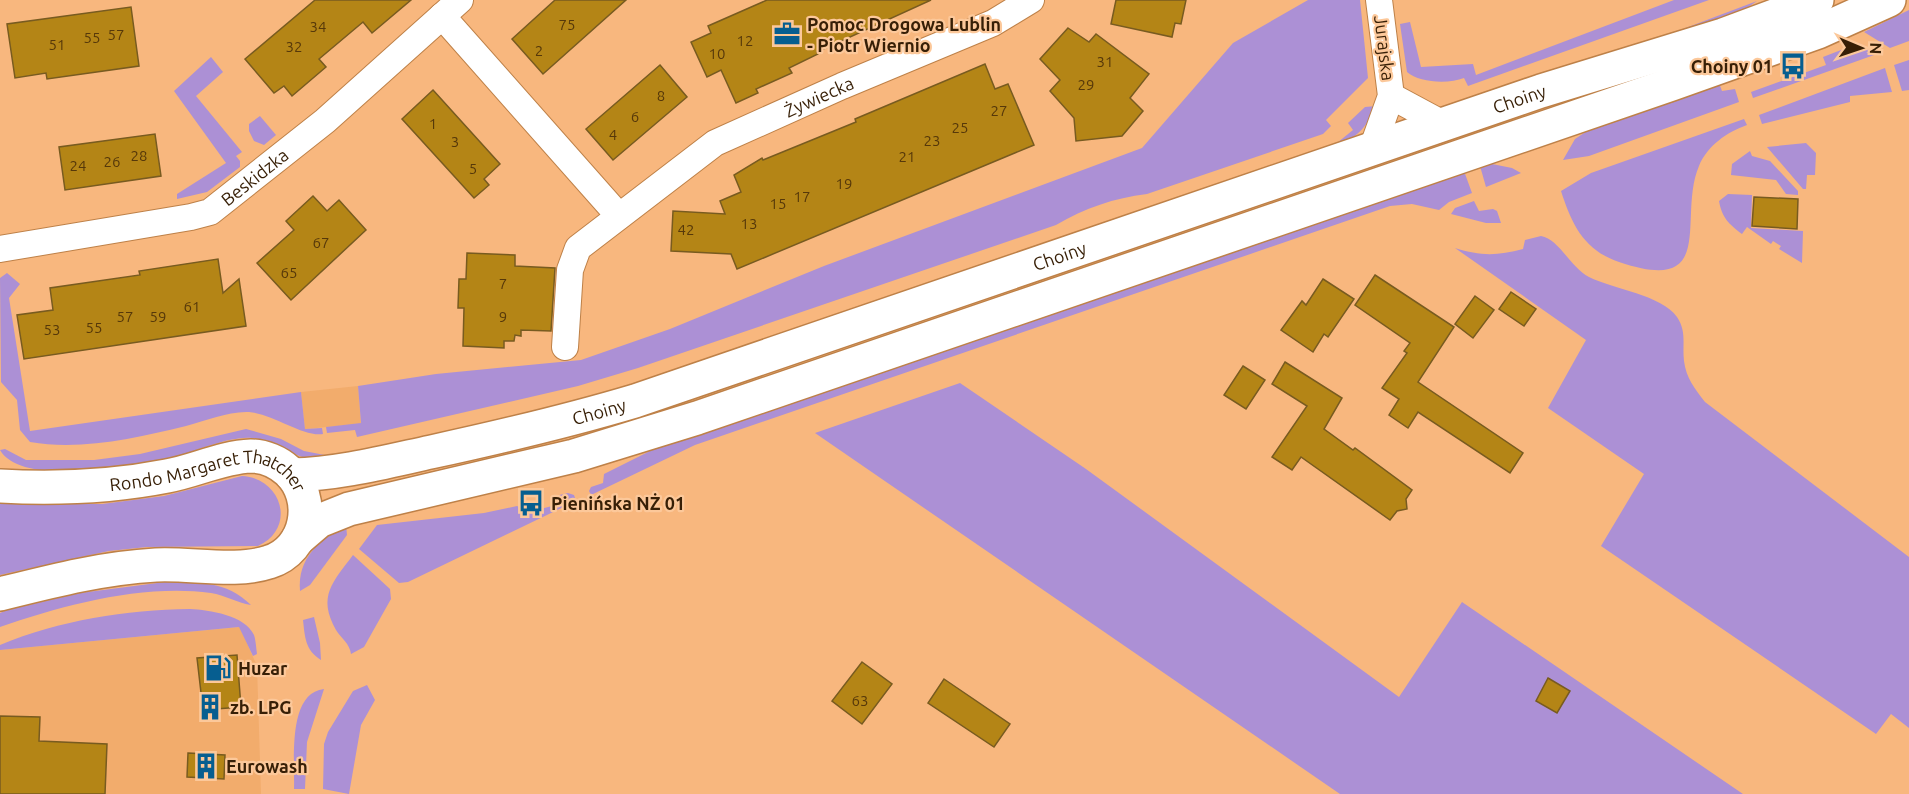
<svg xmlns="http://www.w3.org/2000/svg" width="1909" height="794" viewBox="0 0 1909 794" font-family="Ubuntu,sans-serif">
  <rect width="100%" height="100%" fill="#f8b77e"/>
  <!-- built -->
  <g fill="#f2ac6c">
    <polygon points="358,386 361,424 305,429 301,392"/>
    <polygon points="240,627 257,666 261,794 0,794 0,650"/>
  </g>
  <!-- green -->
  <g fill="#ac90d5">
    <path d="M1308,0H1360L1368,78L1326,120L1331,126L1323,134L1147,194C1114,198 1085,208 1056,225L638,368L578,386L357,437L355,430L327,433L326,427L361,423L358,386L436,374L581,360L670,329L824,266L1142,148L1233,43Z"/>
    <path d="M1674,0H1709L1468,86L1464,78C1449,84 1419,83 1407,72L1400,24L1410,22L1421,67L1473,64L1476,75Z"/>
    <polygon points="1757,1 1729,20 1638,46"/>
    <polygon points="1909,10 1909,41 1890,48 1864,32"/>
    <polygon points="1859,43 1877,54 1753,98 1751,92 1826,65 1823,57"/>
    <polygon points="211,57 223,72 196,96 242,152 236,156 240,161 240,167 207,192 177,199 177,194 226,163 174,91"/>
    <polygon points="1909,60 1909,90 1902,91 1894,65"/>
    <polygon points="1885,68 1892,92 1850,96 1850,102 1762,124 1759,115"/>
    <polygon points="1719,83 1722,91 1735,89 1739,102 1589,156 1563,160 1575,139 1593,127"/>
    <path d="M1376,106C1366,129 1355,140 1332,147L1353,130L1348,123L1365,107Z"/>
    <polygon points="260,116 276,135 264,145 254,141 249,131 249,124"/>
    <path d="M1744,119L1747,125C1727,132 1707,146 1699,166C1677,217 1719,296 1619,262C1584,250 1572,225 1561,191L1591,173Z"/>
    <polygon points="1806,143 1816,153 1815,175 1807,175 1806,189 1803,189 1767,147"/>
    <polygon points="1750,151 1752,156 1770,161 1798,191 1798,195 1786,194 1776,180 1731,175 1732,164"/>
    <polygon points="1492,164 1512,168 1521,173 1486,187 1480,166"/>
    <polygon points="1464,171 1472,193 1449,202 1439,210 1412,204 1390,206 695,445 591,495 589,491 591,487 603,483 604,474 652,450"/>
    <path d="M1728,194L1752,195L1751,228L1803,231L1802,263L1779,249L1781,246L1773,241L1771,244L1747,227L1742,234C1729,224 1722,218 1719,201Z"/>
    <polygon points="1474,201 1479,211 1493,209 1497,211 1501,223 1486,223 1451,214 1455,208"/>
    <path d="M1541,236C1559,239 1570,267 1589,277C1613,289 1662,295 1677,317C1687,332 1682,344 1684,361C1686,378 1695,389 1705,402L1909,557V728L1891,714L1876,734L1601,546L1644,474L1548,408L1586,340L1455,248C1480,256 1497,256 1523,249L1525,240Z"/>
    <path d="M7,273L20,284L9,298L30,431L301,392L305,429L322,428L323,434C303,437 273,414 249,412C229,411 205,421 186,426C137,438 80,451 30,442L20,430L17,400L1,382L0,278Z"/>
    <polygon points="960,383 1086,469 1399,697 1462,602 1743,794 1340,794 815,433"/>
    <path d="M246,429L281,439L304,451L330,456C325,457 318,459 312,459C295,458 274,439 252,438C228,436 195,452 171,458C134,466 22,488 0,450L5,449L26,460H94L140,454Z"/>
    <path d="M242,476C282,478 297,528 258,546L147,547L109,551L0,575V504H102L164,496Z"/>
    <polygon points="568,493 574,495 576,501 408,582 399,583 359,549 377,525 484,513 517,506 529,512 552,506 552,501 555,496"/>
    <path d="M346,525L347,535L310,585L300,591C297,558 320,539 346,525Z"/>
    <path d="M353,555L390,589L391,599L364,647L351,654C350,644 341,638 336,630C317,596 333,582 353,555Z"/>
    <path d="M165,582C198,583 226,580 251,605C237,603 225,595 211,593C141,584 65,605 0,627V613L7,610L80,593Z"/>
    <path d="M190,609C209,610 245,615 254,635C256,641 256,648 257,654L253,656L239,627L0,650V645C60,620 126,610 190,609Z"/>
    <path d="M314,617L320,643L321,660C305,650 305,637 303,620Z"/>
    <polygon points="367,685 375,700 361,725 349,794 323,789 324,744 328,732 353,691"/>
    <path d="M324,689L307,742L305,789H294C295,761 287,693 324,689Z"/>
  </g>
  <!-- building -->
  <g fill="#b48516" stroke="#785b20" stroke-width="1.5">
    <polygon points="315,0 411,0 372,33 363,22 319,59 326,67 292,96 284,86 274,93 245,59"/>
    <polygon points="555,0 626,0 543,74 512,39"/>
    <polygon points="767,0 931,0 817,52 818,54 789,68 792,73 756,89 758,93 736,103 721,70 707,77 691,42 711,33 708,26"/>
    <polygon points="1116,0 1186,0 1181,24 1175,23 1172,37 1111,24"/>
    <polygon points="131,7 139,66 47,79 46,73 15,78 7,24"/>
    <polygon points="1068,28 1089,42 1096,34 1149,74 1130,98 1143,111 1122,136 1076,141 1074,118 1050,91 1060,80 1040,59"/>
    <polygon points="985,64 995,89 1008,84 1034,145 737,269 731,254 671,251 673,211 725,214 720,201 741,192 734,175 762,158 763,160 856,122 855,119"/>
    <polygon points="660,65 687,97 613,160 586,129"/>
    <polygon points="433,90 500,164 484,179 489,185 474,198 402,119"/>
    <polygon points="155,134 161,176 65,190 59,147"/>
    <polygon points="313,196 327,211 339,200 366,230 291,300 257,263 294,230 286,221"/>
    <polygon points="1754,197 1798,199 1797,229 1752,226"/>
    <polygon points="467,253 515,255 515,266 555,268 551,331 521,330 521,336 515,335 514,341 504,341 504,348 463,346 464,308 458,308 459,279 466,279"/>
    <polygon points="218,259 223,293 239,279 246,326 24,359 17,315 53,310 50,288 140,275 139,271"/>
    <polygon points="1375,275 1454,327 1418,382 1523,453 1510,473 1418,412 1408,428 1389,415 1399,399 1382,388 1407,353 1404,351 1410,343 1355,305"/>
    <polygon points="1323,279 1354,299 1328,337 1324,334 1313,352 1281,330 1302,301 1306,305"/>
    <polygon points="1511,292 1536,309 1524,326 1499,309"/>
    <polygon points="1475,296 1494,310 1473,338 1455,324"/>
    <polygon points="1285,362 1342,398 1324,429 1353,450 1355,448 1412,490 1406,499 1407,509 1397,511 1390,520 1301,457 1292,470 1272,457 1307,406 1272,384"/>
    <polygon points="1243,366 1265,380 1246,409 1224,395"/>
    <polygon points="237,655 241,707 203,710 197,658"/>
    <polygon points="862,662 892,684 862,724 832,701"/>
    <polygon points="1548,678 1570,691 1557,713 1536,701"/>
    <polygon points="944,679 1010,724 994,747 928,703"/>
    <polygon points="0,716 40,717 39,741 107,744 105,794 0,794"/>
    <polygon points="188,753 225,755 224,779 187,777"/>
  </g>
  <g fill="none" stroke-linecap="round" stroke-linejoin="round">
    <!-- street casing -->
    <g stroke="#be8148" stroke-width="28">
      <g id="street">
        <polyline points="442,16 619,216"/>
        <polyline points="1391,96 1445,125"/>
        <polyline points="1372,149 1391,96 1379,0"/>
        <path id="s1" d="M0,249L191,217L210,212L325,121L460,0"/>
        <path id="s2" d="M565,347L570,270L578,248L715,143L842,86L993,23L1031,0"/>
      </g>
    </g>
    <!-- secondary casing -->
    <g stroke="#be8148" stroke-width="36">
      <g id="secondary">
        <path id="s3" d="M292,475C339,474 385,462 431,452C500,437 568,421 635,401L1541,91L1723,35L1817,0"/>
        <path id="s4" d="M0,486C56,489 111,487 167,476C195,471 222,457 251,456C264,456 278,462 288,471C317,498 308,550 269,562C237,573 190,563 156,565C102,568 52,581 0,594"/>
        <polyline points="298,539 319,521 349,509 574,456 697,418 1672,84 1818,32 1889,0"/>
      </g>
    </g>
    <!-- street -->
    <use href="#street" stroke="#fff" stroke-width="26"/>
    <!-- secondary -->
    <use href="#secondary" stroke="#fff" stroke-width="33"/>
  </g>
  <!-- icons -->
  <defs>
    <g id="office-bare" transform="scale(2.07)"><path d="M-6-3h4V-5.5h4V-3h4V5H-6ZM-1-4.5V-3h2v-1.5ZM-6 0V1H6V0Z" fill="#065e90" stroke="#fcc89a" stroke-width="2.5" paint-order="stroke"/></g>
    <g id="bus-bare" transform="scale(2.07)"><path d="M-5-6H5V4H4V6H2V4H-2V6H-4V4H-5ZM-3.5-4V0h7V-4ZM-3.5 1.2v1.5H-2V1.2ZM2 1.2v1.5H3.5V1.2Z" fill="#065e90" stroke="#fcc89a" stroke-width="2.5" paint-order="stroke"/></g>
    <g id="fuel-bare" transform="scale(2.07)"><path d="M-5.5-6h7V0h2V4h1.3V-2.5L3-4.5l.8-.8L6-3V5H2.5V1h-1V6h-7ZM-4.2-4.7v3.2H.2V-4.7Z" fill="#065e90" stroke="#fcc89a" stroke-width="2.5" paint-order="stroke"/></g>
    <g id="building-bare" transform="scale(2.07)"><path d="M-4-6H4V6H1V3H-1V6H-4ZM-2.5-4.3h1.7v1.8h-1.7ZM.8-4.3h1.7v1.8H.8ZM-2.5-1h1.7V.8h-1.7ZM.8-1h1.7V.8H.8Z" fill="#065e90" stroke="#fcc89a" stroke-width="2.5" paint-order="stroke"/></g>
  </defs>
  <g fill-rule="evenodd">
    <use href="#office-bare" x="787" y="34"/>
    <use href="#bus-bare" x="1793" y="66"/>
    <use href="#bus-bare" x="531" y="503"/>
    <use href="#fuel-bare" x="218" y="668"/>
    <use href="#building-bare" x="210" y="707"/>
    <use href="#building-bare" x="206" y="766"/>
  </g>
  <g text-anchor="middle" dominant-baseline="central" stroke-width="4.5" stroke-linejoin="round" paint-order="stroke">
    <!-- number labels -->
    <g font-size="15" fill="#56380a">
      <text x="567" y="24">75</text>
      <text x="318" y="26">34</text>
      <text x="116" y="34">57</text>
      <text x="92" y="37">55</text>
      <text x="745" y="40">12</text>
      <text x="57" y="44">51</text>
      <text x="294" y="46">32</text>
      <text x="539" y="50">2</text>
      <text x="717" y="53">10</text>
      <text x="1105" y="61">31</text>
      <text x="1086" y="84">29</text>
      <text x="661" y="95">8</text>
      <text x="999" y="110">27</text>
      <text x="635" y="116">6</text>
      <text x="433" y="123">1</text>
      <text x="960" y="127">25</text>
      <text x="613" y="134">4</text>
      <text x="932" y="140">23</text>
      <text x="455" y="141">3</text>
      <text x="139" y="155">28</text>
      <text x="907" y="156">21</text>
      <text x="112" y="161">26</text>
      <text x="78" y="165">24</text>
      <text x="473" y="168">5</text>
      <text x="844" y="183">19</text>
      <text x="802" y="196">17</text>
      <text x="778" y="203">15</text>
      <text x="749" y="223">13</text>
      <text x="686" y="229">42</text>
      <text x="321" y="242">67</text>
      <text x="289" y="272">65</text>
      <text x="503" y="283">7</text>
      <text x="192" y="306">61</text>
      <text x="125" y="316">57</text>
      <text x="158" y="316">59</text>
      <text x="503" y="316">9</text>
      <text x="94" y="327">55</text>
      <text x="52" y="329">53</text>
      <text x="860" y="700">63</text>
    </g>
    <!-- poi labels -->
    <g font-size="18" font-weight="bold" fill="#371f06" stroke="#fcc89a" text-anchor="start">
      <text x="807" y="24">Pomoc Drogowa Lublin<tspan x="807" dy="21">- Piotr Wiernio</tspan></text>
      <text x="1773" y="66" text-anchor="end">Choiny 01</text>
      <text x="551" y="503">Pienińska NŻ 01</text>
      <text x="238" y="668">Huzar</text>
      <text x="230" y="707">zb. LPG</text>
      <text x="226" y="766">Eurowash</text>
    </g>
    <!-- street labels -->
    <g font-size="18" fill="#371f06" stroke="#fcc89a">
      <text transform="translate(1385 48) rotate(83)">Jurajska</text>
      <text stroke="none"><textPath href="#s2" startOffset="387">Żywiecka</textPath></text>
      <text stroke="none"><textPath href="#s3" startOffset="1286">Choiny</textPath></text>
      <text stroke="none"><textPath href="#s1" startOffset="270">Beskidzka</textPath></text>
      <text stroke="none"><textPath href="#s3" startOffset="800">Choiny</textPath></text>
      <text stroke="none"><textPath href="#s3" startOffset="314">Choiny</textPath></text>
      <text stroke="none"><textPath href="#s4" startOffset="214">Rondo Margaret Thatcher</textPath></text>
    </g>
  </g>
  <!-- north arrow -->
  <g transform="translate(1861 48) rotate(92)" stroke="#fcc89a" stroke-width="4.5" paint-order="stroke">
  <path d="M0-4.5L10 22L0 15L-10 22Z" fill="#371f06"/>
  <text y="-9" font-size="16" font-weight="bold" text-anchor="middle" fill="#371f06">N</text>
  </g>
</svg>
